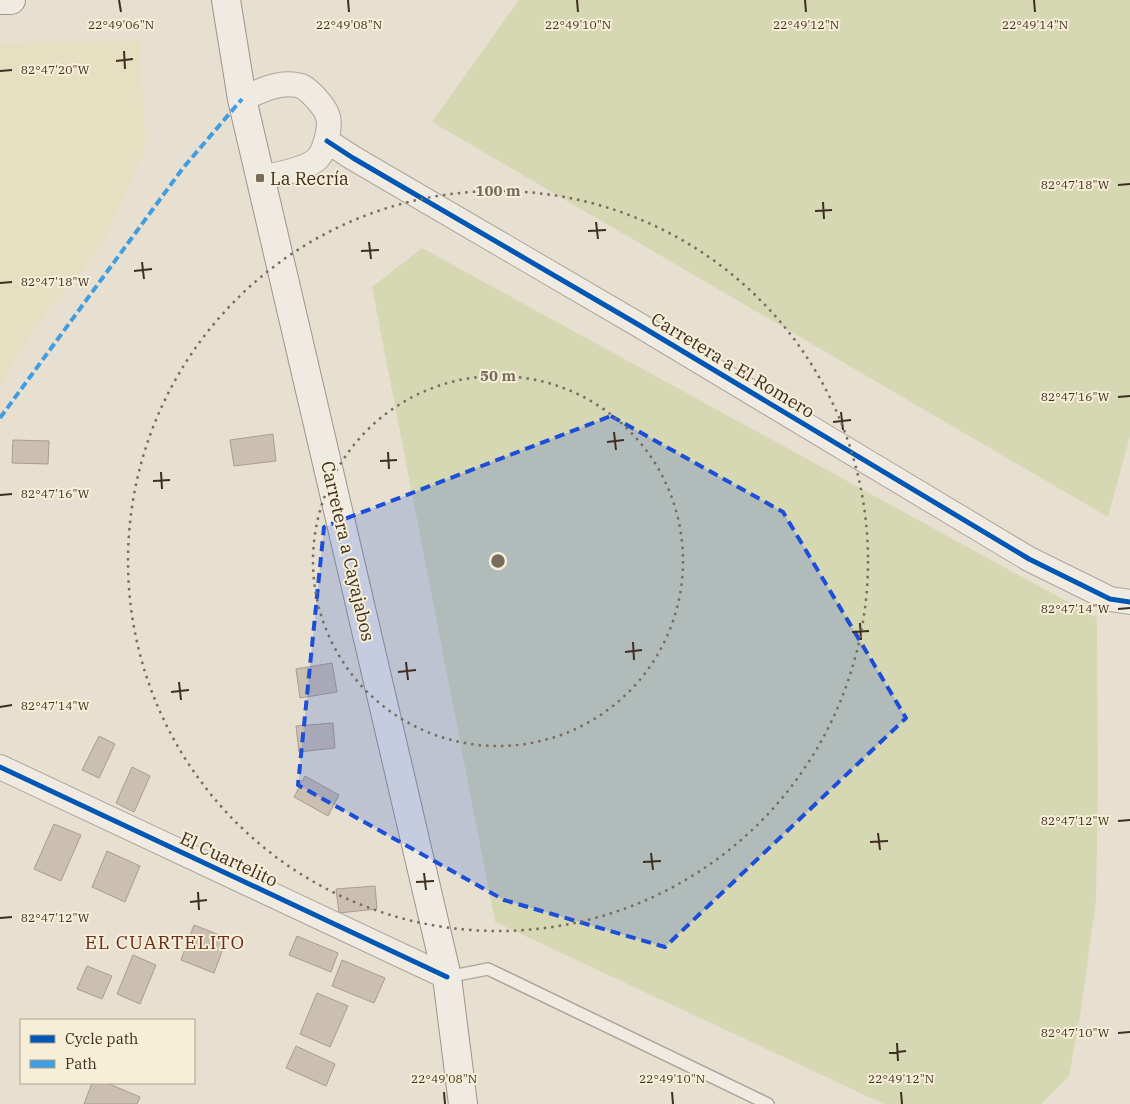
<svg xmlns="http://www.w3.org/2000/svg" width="1130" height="1104" viewBox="0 0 1130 1104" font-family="'IBM Plex Serif',serif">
  <rect width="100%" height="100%" fill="#e7e0d1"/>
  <!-- farmland -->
  <polygon fill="#e6dfc2" points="139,40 146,147 102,245 36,325 0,385 0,43"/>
  <!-- green -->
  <g fill="#d6d7b3">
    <polygon points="519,0 1130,0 1130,436 1108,517 432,122"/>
    <polygon points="422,248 1097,618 1098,790 1096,901 1080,1016 1069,1076 1041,1104 884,1104 495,922 372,287"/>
  </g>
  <!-- building -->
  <g fill="#cbbfb2" stroke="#a89c90">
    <polygon points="273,434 276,461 234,466 230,440"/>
    <polygon points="13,440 49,441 48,464 12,463"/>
    <polygon points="332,663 337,692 300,698 296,669"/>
    <polygon points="333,723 335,748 299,752 296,726"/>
    <polygon points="99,736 115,744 99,778 82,770"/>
    <polygon points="132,767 150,776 134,812 116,803"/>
    <polygon points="305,776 339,795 328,816 294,797"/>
    <polygon points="54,824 81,835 61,881 34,869"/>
    <polygon points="107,851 140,866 125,902 92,887"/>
    <polygon points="375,886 377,909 339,913 336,889"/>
    <polygon points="194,925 227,938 214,973 181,960"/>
    <polygon points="297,936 338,953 331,972 289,955"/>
    <polygon points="133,955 156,965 140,1004 117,994"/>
    <polygon points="342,960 385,978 374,1003 332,986"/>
    <polygon points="87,966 112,976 102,999 77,989"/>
    <polygon points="317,993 348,1006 330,1047 300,1034"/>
    <polygon points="296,1046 335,1064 326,1086 286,1068"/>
    <polygon points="92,1083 107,1083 140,1097 137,1104 84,1104"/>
  </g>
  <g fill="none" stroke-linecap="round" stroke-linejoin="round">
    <!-- lane casing -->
    <g stroke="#ada599" stroke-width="14">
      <polyline id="lane" points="447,977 488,969 768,1104"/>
    </g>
    <!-- street casing -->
    <g stroke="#ada599" stroke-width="26">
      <g id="street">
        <path d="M242,99C260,91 280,80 301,86C310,90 326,108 328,117C331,127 325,150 318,158C308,169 276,175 260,178"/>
        <polyline points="327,141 353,158 639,325 1029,559 1110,599 1130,602"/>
        <polyline points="0,767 447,977"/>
      </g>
    </g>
    <!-- secondary casing -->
    <g stroke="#9c958a" stroke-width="30">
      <g id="secondary">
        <polyline points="0,0 11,0"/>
        <polyline points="226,0 242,99 447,977 463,1104"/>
      </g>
    </g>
    <!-- lane -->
    <use href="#lane" stroke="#efebe3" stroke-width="11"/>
    <!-- street -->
    <use href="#street" stroke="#efebe3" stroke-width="24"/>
    <!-- secondary -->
    <use href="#secondary" stroke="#efebe3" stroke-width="28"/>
    <!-- quiet -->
    <polyline stroke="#3f9de0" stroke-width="4" stroke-dasharray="8 4" stroke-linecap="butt" points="0,418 183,168 242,99"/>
    <!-- cycleway casing -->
    <g stroke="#f7eed8" stroke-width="8">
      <g id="cycleway">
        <polyline points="327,141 353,158 639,325 1029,559 1110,599 1130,602"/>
        <polyline points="0,767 447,977"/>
      </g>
    </g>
    <!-- cycleway -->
    <use href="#cycleway" stroke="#0057b8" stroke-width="5"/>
  </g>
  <!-- marked area -->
  <path fill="#1d4ed8" fill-opacity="0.2" stroke="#1d4ed8" stroke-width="4" stroke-dasharray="10 6" stroke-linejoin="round" d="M611,416L783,512L906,718L665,947L504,900L298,785L324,527Z"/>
  <!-- ticks -->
  <path fill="none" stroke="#3d2e20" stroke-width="2" d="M119,0L121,12M348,0L349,12M577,0L578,12M805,0L806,12M1034,0L1035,12M124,51L125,69M116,61L133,59M0,71L12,70M1118,185L1130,184M823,202L824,219M815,211L832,210M596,222L598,239M588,231L606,230M369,242L371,259M361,251L379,250M142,262L144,279M134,271L152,269M0,283L12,282M1118,397L1130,396M841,412L843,430M833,422L851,420M614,432L616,450M607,442L624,440M388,452L389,469M380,461L397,460M161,472L162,489M153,481L170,480M0,495L12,494M1118,609L1130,608M860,623L861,640M852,632L869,631M633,642L634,660M625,652L642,650M406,662L408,680M398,672L416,670M179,682L181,700M171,692L189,690M0,707L12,705M1118,821L1130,820M878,833L880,850M870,842L888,841M651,853L653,870M643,862L661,861M424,873L426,890M416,882L434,881M198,892L199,910M190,902L207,900M0,918L12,917M1118,1033L1130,1032M897,1043L898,1061M889,1053L906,1051M444,1092L445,1104M672,1092L673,1104M901,1092L902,1104"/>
  <!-- distance rings -->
  <g fill="none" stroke="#786c5e" stroke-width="2.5" stroke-dasharray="2.5 5">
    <circle cx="498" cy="561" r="185"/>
    <circle cx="498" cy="561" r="370"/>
  </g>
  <!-- markers -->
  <rect fill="#786c5e" stroke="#f7eed8" stroke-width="2" x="255" y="173" width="10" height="10" rx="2.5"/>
  <g text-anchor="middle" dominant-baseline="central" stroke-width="4" stroke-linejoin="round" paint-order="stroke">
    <!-- poi labels -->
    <g font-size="18" fill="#3d2e20" stroke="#f7eed8" text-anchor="start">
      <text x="270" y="178">La Recría</text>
    </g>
    <!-- street labels -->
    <g font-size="18" fill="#3d2e20" stroke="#f7eed8">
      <text transform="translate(733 365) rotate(31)">Carretera a El Romero</text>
      <text transform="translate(348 551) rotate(77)">Carretera a Cayajabos</text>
      <text transform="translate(229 859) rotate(25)">El Cuartelito</text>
    </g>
    <!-- neighbourhood labels -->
    <g font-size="19" letter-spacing="1" fill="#6b2e1e" stroke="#f7eed8">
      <text x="165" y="942">EL CUARTELITO</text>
    </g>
  </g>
  <g font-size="12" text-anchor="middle" fill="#3d2e20" stroke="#f7eed8" stroke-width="4" stroke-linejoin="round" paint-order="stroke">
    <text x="121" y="29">22°49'06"N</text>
    <text x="349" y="29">22°49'08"N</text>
    <text x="578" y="29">22°49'10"N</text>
    <text x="806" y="29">22°49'12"N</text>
    <text x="1035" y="29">22°49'14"N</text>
    <text x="55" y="74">82°47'20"W</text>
    <text x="1075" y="189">82°47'18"W</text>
    <text x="55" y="286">82°47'18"W</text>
    <text x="1075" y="401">82°47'16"W</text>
    <text x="55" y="498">82°47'16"W</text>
    <text x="1075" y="613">82°47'14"W</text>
    <text x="55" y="710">82°47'14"W</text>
    <text x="1075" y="825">82°47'12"W</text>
    <text x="55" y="922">82°47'12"W</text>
    <text x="1075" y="1037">82°47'10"W</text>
    <text x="444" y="1083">22°49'08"N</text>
    <text x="672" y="1083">22°49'10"N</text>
    <text x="901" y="1083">22°49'12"N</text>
  </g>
  <circle cx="498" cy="561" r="8" fill="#786c5e" stroke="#f7eed8" stroke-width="2.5"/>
  <g font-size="15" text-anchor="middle" font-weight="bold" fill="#786c5e" stroke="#f7eed8" stroke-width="4" stroke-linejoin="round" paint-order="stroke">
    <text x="498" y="196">100 m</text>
    <text x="498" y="381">50 m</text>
  </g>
  <!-- legend -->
  <rect x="20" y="1019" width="175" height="65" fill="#f7eed8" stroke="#ada18e"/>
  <rect x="30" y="1035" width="25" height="8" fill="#0057b8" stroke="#ada18e"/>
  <text x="65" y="1044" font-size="15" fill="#3d2e20">Cycle path</text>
  <rect x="30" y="1060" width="25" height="8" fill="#3f9de0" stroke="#ada18e"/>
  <text x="65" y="1069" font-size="15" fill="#3d2e20">Path</text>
</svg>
